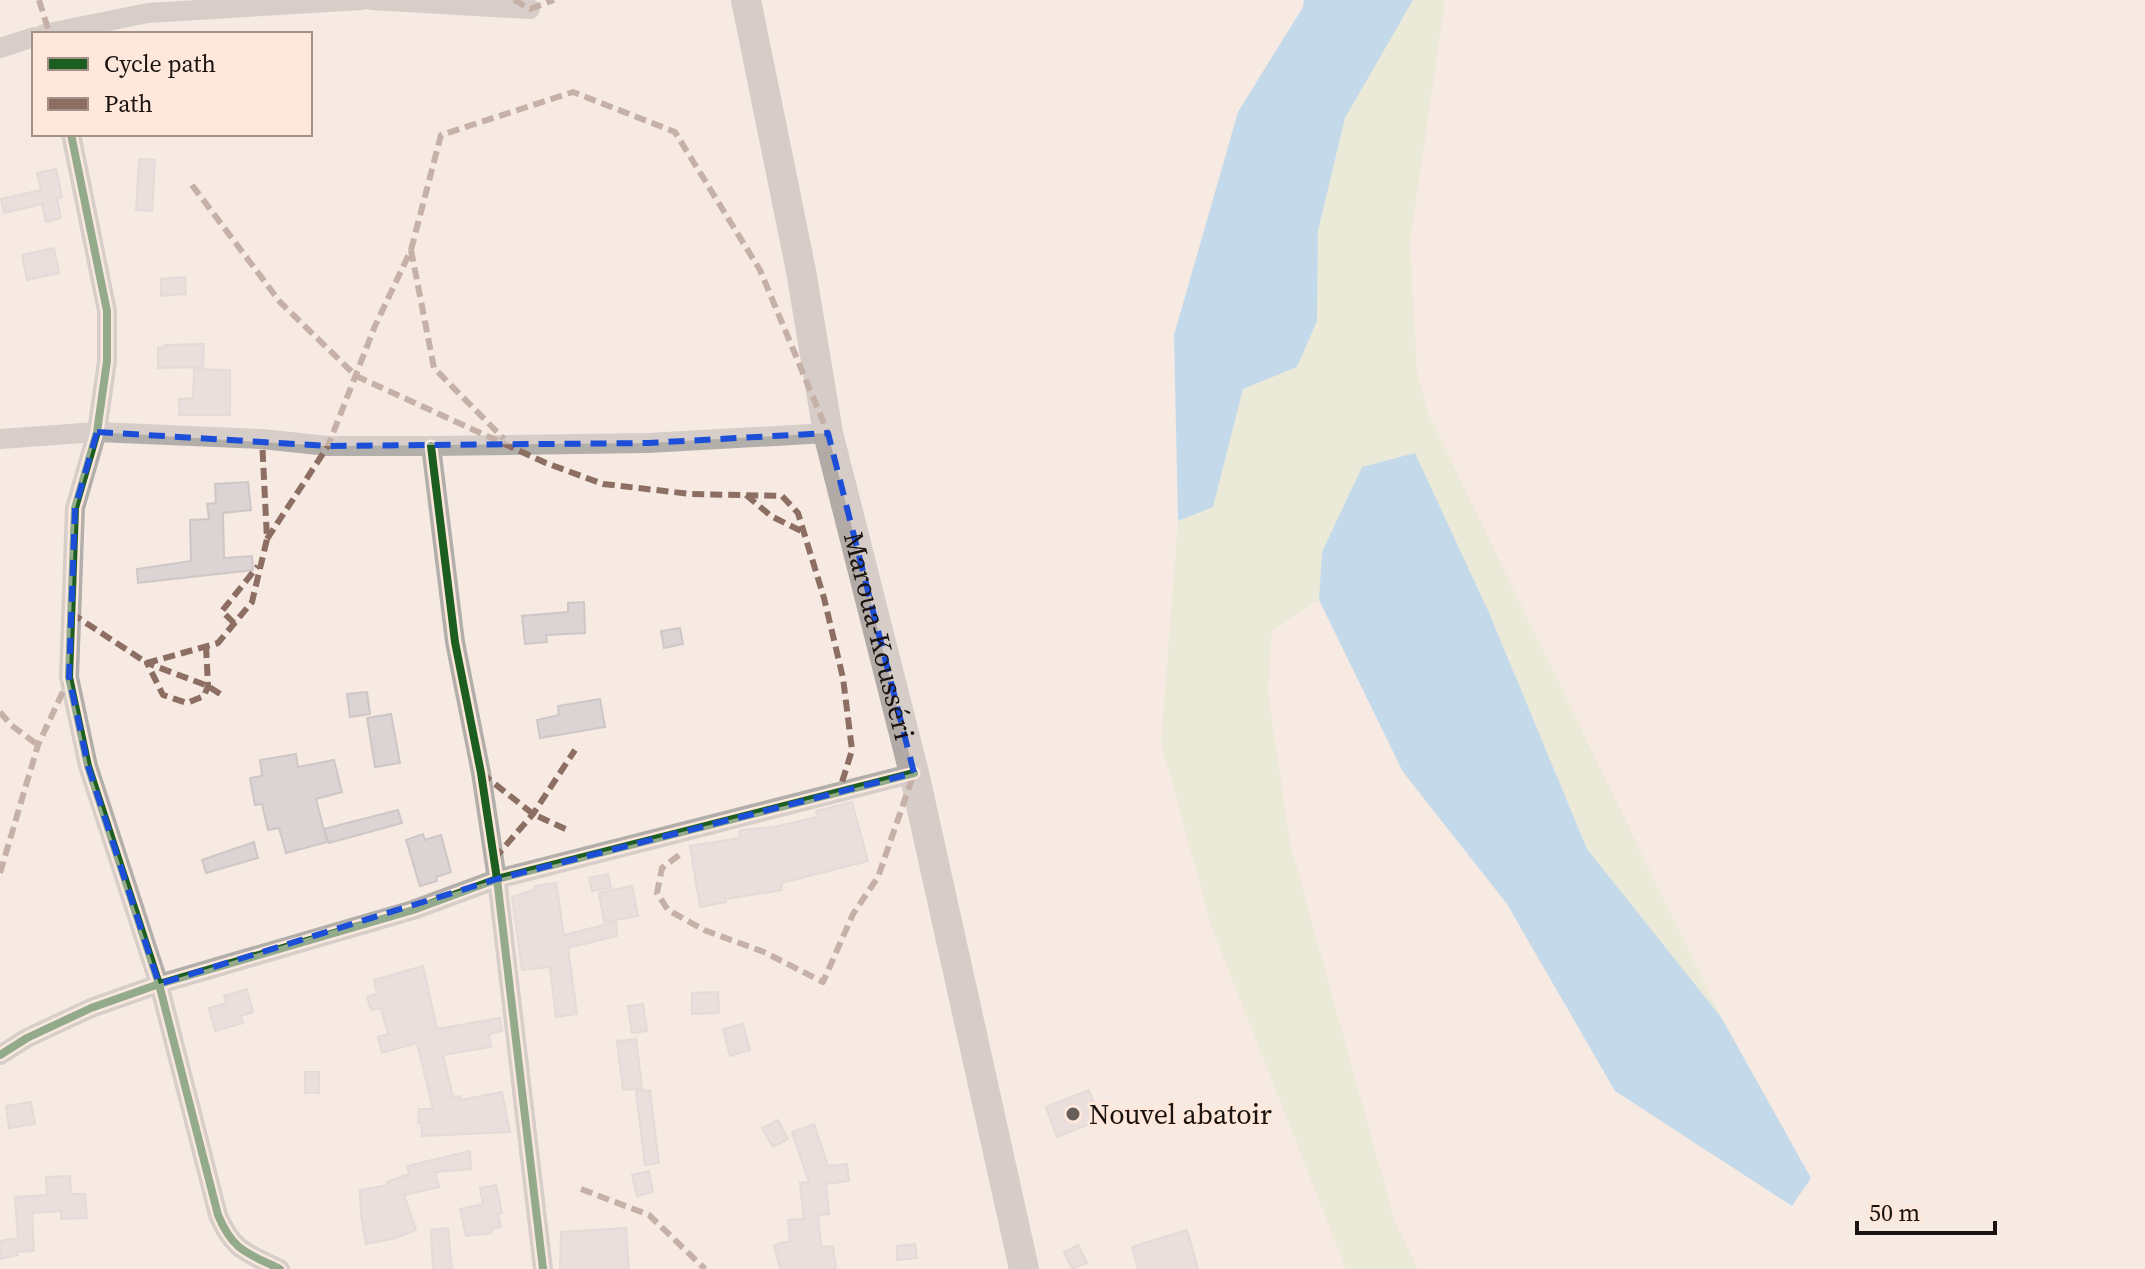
<svg xmlns="http://www.w3.org/2000/svg" width="2145" height="1269" viewBox="0 0 2145 1269" font-family="'Source Serif 4',serif">
  <rect width="100%" height="100%" fill="#f6eae3"/>
  <!-- green -->
  <polygon fill="#deeaca" points="1412,0 1445,0 1410,243 1417,373 1428,413 1721,1017 1587,849 1490,615 1322,552 1319,600 1272,631 1268,692 1290,843 1395,1222 1418,1269 1346,1269 1212,928 1161,743 1178,521 1213,507 1243,389 1297,367 1317,321 1318,231 1345,118"/>
  <!-- water -->
  <g fill="#88c8f1">
    <polygon points="1304,0 1413,0 1345,118 1318,231 1317,321 1297,367 1243,389 1213,507 1178,521 1174,335 1238,112 1303,7"/>
    <polygon points="1415,453 1490,615 1587,849 1721,1017 1811,1178 1792,1206 1615,1091 1507,904 1403,772 1319,600 1322,552 1362,467"/>
  </g>
  <!-- building -->
  <g fill="#dcd3d4" stroke="#cec7c6" stroke-width="2">
    <polygon points="139,159 155,160 152,211 136,210"/>
    <polygon points="56,169 62,197 57,199 61,218 46,222 42,204 4,213 1,199 41,190 37,173"/>
    <polygon points="54,248 59,273 27,280 22,255"/>
    <polygon points="185,277 186,294 161,296 161,279"/>
    <polygon points="204,344 203,367 158,368 158,348 166,347 165,345"/>
    <polygon points="194,369 230,370 230,415 179,415 179,399 193,398"/>
    <polygon points="248,482 251,510 223,513 224,558 252,556 253,570 138,583 137,569 191,561 190,520 209,519 207,504 216,503 215,484"/>
    <polygon points="584,602 585,633 546,635 547,642 525,644 522,616 568,612 568,603"/>
    <polygon points="680,628 683,644 664,648 661,631"/>
    <polygon points="367,692 370,714 350,717 347,694"/>
    <polygon points="600,699 605,727 540,738 537,720 559,715 558,706"/>
    <polygon points="391,714 400,763 375,767 367,718"/>
    <polygon points="296,754 298,767 334,760 342,792 316,799 327,842 286,853 279,828 268,830 262,804 255,805 250,778 262,776 260,760"/>
    <polygon points="852,802 868,861 781,883 782,890 725,899 726,902 700,907 690,846 740,838 739,831 742,830 773,827 818,817 816,811"/>
    <polygon points="398,810 402,823 329,843 324,829"/>
    <polygon points="423,834 425,840 441,835 451,872 436,877 437,881 420,886 406,840"/>
    <polygon points="254,842 258,858 206,873 202,860"/>
    <polygon points="608,874 611,888 592,891 589,878"/>
    <polygon points="556,883 564,935 616,922 617,936 568,948 577,1014 556,1017 550,967 522,970 512,897 536,889 535,886"/>
    <polygon points="632,886 638,916 604,922 599,893"/>
    <polygon points="423,966 437,1029 500,1018 502,1031 489,1034 491,1047 443,1055 453,1097 460,1096 461,1100 502,1092 510,1132 422,1136 421,1123 418,1123 419,1109 433,1109 417,1043 382,1053 378,1037 388,1034 381,1008 371,1010 367,997 377,994 374,980"/>
    <polygon points="247,989 253,1012 241,1016 243,1023 215,1031 209,1008 226,1003 224,996"/>
    <polygon points="718,992 719,1013 692,1014 692,993"/>
    <polygon points="643,1004 647,1031 632,1033 628,1006"/>
    <polygon points="743,1024 750,1050 730,1056 723,1029"/>
    <polygon points="636,1039 642,1088 623,1090 617,1041"/>
    <rect x="305" y="1072" width="14" height="21"/>
    <polygon points="650,1090 659,1163 645,1165 636,1091"/>
    <polygon points="1089,1090 1100,1120 1057,1137 1046,1107"/>
    <polygon points="31,1102 35,1124 9,1128 6,1106"/>
    <polygon points="778,1120 788,1139 773,1147 762,1128"/>
    <polygon points="814,1124 828,1166 847,1164 849,1181 826,1184 829,1214 818,1215 821,1247 833,1246 836,1269 780,1269 774,1245 790,1241 788,1220 804,1219 800,1183 809,1182 792,1132"/>
    <polygon points="470,1151 471,1169 435,1172 439,1187 404,1195 416,1230 396,1238 366,1244 361,1215 360,1190 388,1185 387,1182 409,1174 407,1166"/>
    <polygon points="649,1171 653,1192 637,1196 632,1175"/>
    <polygon points="70,1176 71,1194 85,1194 87,1218 61,1219 61,1211 32,1213 34,1251 17,1252 18,1255 0,1259 0,1241 18,1238 15,1197 47,1195 46,1177"/>
    <polygon points="496,1185 502,1213 498,1214 501,1227 492,1229 492,1233 466,1236 460,1209 483,1204 480,1188"/>
    <polygon points="448,1228 452,1269 433,1269 431,1230"/>
    <polygon points="626,1228 629,1269 560,1269 561,1232"/>
    <polygon points="1187,1230 1198,1269 1138,1269 1132,1247"/>
    <polygon points="915,1244 917,1258 897,1260 897,1246"/>
    <polygon points="1078,1245 1087,1263 1072,1269 1064,1252"/>
  </g>
  <g fill="none" stroke-linecap="round" stroke-linejoin="round">
    <!-- minor -->
    <g stroke="#b2aeaa" stroke-width="20">
      <polyline points="371,0 530,9"/>
      <polyline points="44,34 148,13 362,0"/>
      <polyline points="0,48 34,37"/>
      <path d="M71,134L107,311V361L97,432L75,508L69,677L88,766L159,984L218,1215C233,1251 247,1253 280,1269"/>
      <polyline points="0,439 97,432 262,439 328,446 431,446 648,443 828,433"/>
      <polyline points="431,446 455,642 481,773 497,879 543,1269"/>
      <polyline points="0,1055 27,1038 91,1008 159,984 413,910 497,879 914,773"/>
    </g>
    <!-- highway -->
    <path stroke="#b2aaa6" stroke-width="30" id="s1" d="M746,0L801,271L828,433L914,773L1024,1269"/>
    <!-- quiet -->
    <g stroke="#8d6e63" stroke-width="6" stroke-dasharray="12 6" stroke-linecap="butt">
      <polyline points="39,0 49,32"/>
      <polyline points="514,0 530,9 554,0"/>
      <polyline points="192,185 280,302 356,376 546,463 603,484 691,494 782,496 798,513 824,598 843,678 852,750 839,792"/>
      <polyline points="411,250 441,135 573,92 675,132 760,270 828,433"/>
      <polyline points="746,495 771,516 803,532"/>
      <polyline points="267,539 328,446 375,326 411,250 434,368 504,439"/>
      <polyline points="71,613 147,663 218,643 252,602 267,539 262,439"/>
      <polyline points="234,623 222,611 258,566"/>
      <polyline points="206,646 208,686 204,696 187,703 163,695 147,663 208,686 223,696"/>
      <polyline points="0,712 11,725 38,745"/>
      <polyline points="481,773 533,814 570,831"/>
      <polyline points="679,855 662,868 657,893 668,910 704,930 764,952 823,982 853,914 878,877 914,773"/>
      <polyline points="494,859 533,814 575,750"/>
      <polyline points="0,873 38,745 68,681"/>
      <polyline points="581,1189 649,1215 705,1269"/>
    </g>
    <!-- cycleway casing -->
    <g stroke="#fee7db" stroke-width="13">
      <g id="cycleway">
        <path d="M71,134L107,311V361L97,432L75,508L69,677L88,766L159,984L218,1215C233,1251 247,1253 280,1269"/>
        <polyline points="431,446 455,642 481,773 497,879 543,1269"/>
        <polyline points="0,1055 27,1038 91,1008 159,984 413,910 497,879 914,773"/>
      </g>
    </g>
    <!-- cycleway -->
    <use href="#cycleway" stroke="#1b5e20" stroke-width="8"/>
  </g>
  <!-- marked area -->
  <path d="M0 0H2145V1269H0ZM97,432L328,446L648,443L828,433L914,773L497,879L159,984L88,766L69,677L75,508Z" fill="#f6eae3" fill-opacity=".55" fill-rule="evenodd"/>
  <path fill="none" stroke="#1d4ed8" stroke-width="6" stroke-dasharray="16 10" stroke-linejoin="round" d="M97,432L328,446L648,443L828,433L914,773L497,879L159,984L88,766L69,677L75,508Z"/>
  <!-- markers -->
  <circle fill="#675e59" stroke="#fee7db" stroke-width="3" cx="1073" cy="1114" r="8"/>
  <g text-anchor="middle" dominant-baseline="central" stroke-width="6" stroke-linejoin="round" paint-order="stroke">
    <!-- street labels -->
    <g font-size="28" fill="#1a130f" stroke="#fee7db">
      <text stroke="none"><textPath href="#s1" startOffset="650">Maroua-Kousséri</textPath></text>
    </g>
    <!-- poi labels -->
    <g font-size="28" fill="#1a130f" stroke="#fee7db" text-anchor="start">
      <text x="1089" y="1114">Nouvel abatoir</text>
    </g>
  </g>
  <!-- legend -->
  <rect x="32" y="32" width="280" height="104" fill="#fee7db" stroke="#a39289" stroke-width="2"/>
  <rect x="48" y="58" width="40" height="12" fill="#1b5e20" stroke="#a39289" stroke-width="2"/>
  <text x="104" y="72" font-size="24" fill="#1a130f">Cycle path</text>
  <rect x="48" y="98" width="40" height="12" fill="#8d6e63" stroke="#a39289" stroke-width="2"/>
  <text x="104" y="112" font-size="24" fill="#1a130f">Path</text>
  <!-- scale -->
  <path d="M1857 1221v12h138v-12" fill="none" stroke="#1a130f" stroke-width="4"/>
  <text x="1869" y="1221" font-size="24" fill="#1a130f" stroke="#fee7db" stroke-width="6" paint-order="stroke">50 m</text>
</svg>
